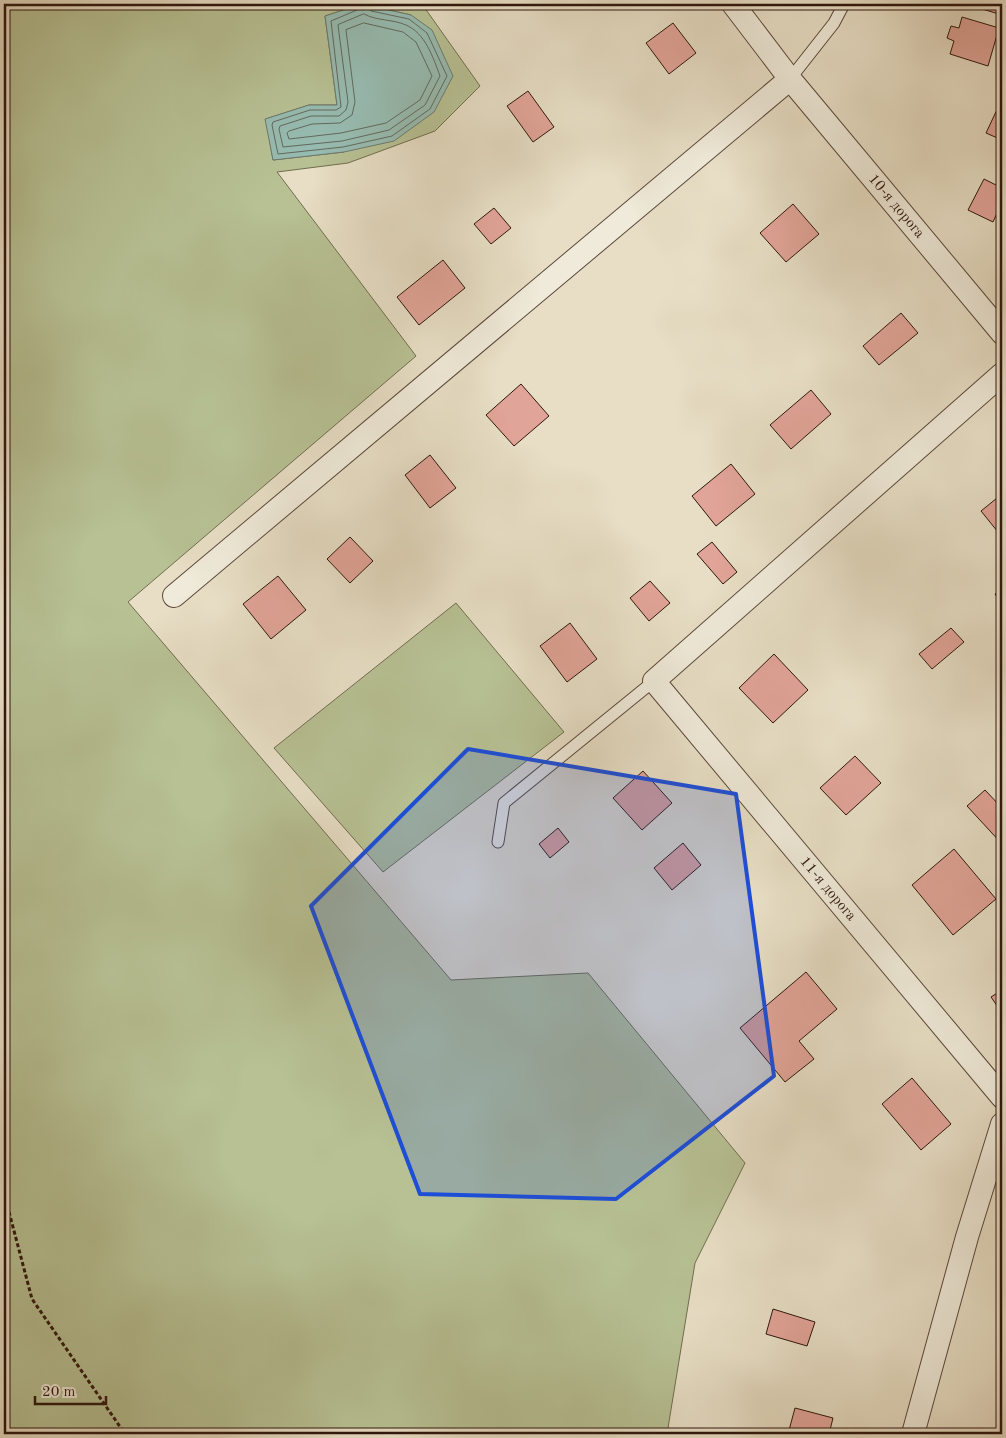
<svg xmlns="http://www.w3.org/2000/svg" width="1006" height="1438" viewBox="0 0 1006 1438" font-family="'Old Standard TT',serif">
  <rect width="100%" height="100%" fill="#e7dec5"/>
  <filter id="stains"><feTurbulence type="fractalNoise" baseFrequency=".004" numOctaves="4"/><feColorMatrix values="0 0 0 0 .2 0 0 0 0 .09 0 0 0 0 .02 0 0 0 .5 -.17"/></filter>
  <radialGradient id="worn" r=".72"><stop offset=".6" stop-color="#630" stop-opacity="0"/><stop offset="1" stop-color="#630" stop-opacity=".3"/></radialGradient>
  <!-- green -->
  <g fill="#b7c194" stroke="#726c50">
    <polygon points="4,4 362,4 325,16 337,105 309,105 266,119 273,160 344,152 411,15 363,4 422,4 480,86 435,131 348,163 277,172 416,356 128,602 451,980 588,973 745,1163 695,1263 667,1434 4,1434"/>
    <polygon points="456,603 564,732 383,872 274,748"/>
  </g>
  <!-- water -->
  <polygon fill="#97bcb1" stroke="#6d7a6f" points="362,4 411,15 432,30 453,76 434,112 394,141 344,152 273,160 265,119 309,105 337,105 325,16"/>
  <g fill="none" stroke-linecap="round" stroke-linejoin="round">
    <!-- shore -->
    <g stroke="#62695f" stroke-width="1">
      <polyline points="360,4 357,10 331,21 341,107 336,110 310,110 273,122 272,125 278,154 343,147 392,136 430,109 447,76 427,33 409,19 371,11 369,8 368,4"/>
      <path d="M364,14C377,21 392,19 406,25C425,33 433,57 440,76L425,105L389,130L342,141L283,147L279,129L280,126L311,116H339L346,110L348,102L338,25Z"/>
      <polygon points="364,23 403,32 416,42 432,76 420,100 386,123 341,133 289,139 287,133 289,131 312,124 340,123 352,115 355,102 346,30"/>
    </g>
  </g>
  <!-- building -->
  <g fill="#e1a498" stroke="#2e160d">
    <polygon points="969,4 1002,4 1002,15 969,5"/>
    <polygon points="962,17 999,28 988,66 950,54 954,41 947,38 951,26 959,28"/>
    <polygon points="673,23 696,53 669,74 646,43"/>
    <polygon points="528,91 554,127 533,142 507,106"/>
    <polygon points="1002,99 1002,140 986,133"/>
    <polygon points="984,179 1002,188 1002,202 993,222 968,210"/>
    <polygon points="793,204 819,234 786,262 760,233"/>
    <polygon points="494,208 511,228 491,244 474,224"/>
    <polygon points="443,260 465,288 419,325 397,297"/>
    <polygon points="901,313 918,333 879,365 863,346"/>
    <polygon points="521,384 549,416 514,446 486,415"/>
    <polygon points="811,390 831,414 791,449 770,425"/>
    <polygon points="430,455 456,488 430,508 405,475"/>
    <polygon points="731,464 755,494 716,526 692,496"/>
    <polygon points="1002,494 1002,537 981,511"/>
    <polygon points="350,537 373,561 350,583 327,559"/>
    <polygon points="712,542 737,572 723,584 697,554"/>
    <polygon points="278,576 306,610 271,639 243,604"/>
    <polygon points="650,581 670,603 649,621 630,598"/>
    <polygon points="1002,590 1002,604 995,594"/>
    <polygon points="570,623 597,659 567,682 540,646"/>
    <polygon points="951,628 964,642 932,669 919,654"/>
    <polygon points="774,654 808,690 773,723 739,688"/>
    <polygon points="855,756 881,783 846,815 820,788"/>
    <polygon points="643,771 672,803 642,830 613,798"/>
    <polygon points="985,790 1002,808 1002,844 967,806"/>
    <polygon points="558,828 569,842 550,858 539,844"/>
    <polygon points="683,843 701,865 672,890 654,868"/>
    <polygon points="954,849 996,899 953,935 912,885"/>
    <polygon points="806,972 837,1009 799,1041 814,1059 785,1082 740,1028"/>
    <polygon points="1002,990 1002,1013 991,997"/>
    <polygon points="912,1078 951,1124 921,1150 882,1104"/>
    <polygon points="773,1309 815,1322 807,1346 766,1334"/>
    <polygon points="795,1408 833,1418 829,1434 788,1434"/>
  </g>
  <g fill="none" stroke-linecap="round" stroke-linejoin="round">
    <!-- lane casing -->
    <g stroke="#5c483b" stroke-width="13">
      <g id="lane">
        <polyline points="790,79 834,23 844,4"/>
        <polyline points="498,842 504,803 654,681"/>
      </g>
    </g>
    <!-- street casing -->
    <g stroke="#5c483b" stroke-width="24">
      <g id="street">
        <path id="s1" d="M733,4L790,79L1002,333"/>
        <path id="s2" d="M1002,374L654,681L1002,1097"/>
        <polyline points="174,596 790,79"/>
        <polyline points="913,1434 967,1237 1002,1124"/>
      </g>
    </g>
    <!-- path -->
    <polyline stroke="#2e160d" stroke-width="3" stroke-dasharray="4 2.5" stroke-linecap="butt" points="4,1193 32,1299 125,1434"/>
    <!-- lane -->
    <use href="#lane" stroke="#efead9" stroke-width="11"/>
    <!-- street -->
    <use href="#street" stroke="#efead9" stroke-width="22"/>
  </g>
  <!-- marked area -->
  <path fill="#1d4ed8" fill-opacity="0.2" stroke="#1d4ed8" stroke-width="4" stroke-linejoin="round" d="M468,749L736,794L774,1076L616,1199L420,1194L311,906Z"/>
  <g text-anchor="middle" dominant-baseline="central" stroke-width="4" stroke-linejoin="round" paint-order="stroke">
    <!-- street labels -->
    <g font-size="15" fill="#2e160d" stroke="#efead9">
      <text stroke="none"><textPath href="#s1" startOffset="260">10-я дорога</textPath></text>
      <text stroke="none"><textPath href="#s2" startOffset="735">11-я дорога</textPath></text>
    </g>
  </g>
  <!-- margin -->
  <rect width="1006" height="1438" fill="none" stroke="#e7dec5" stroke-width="20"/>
  <rect x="5" y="5" width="996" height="1428" fill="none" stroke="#2e160d" stroke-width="2.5"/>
  <rect x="10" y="10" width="986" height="1418" fill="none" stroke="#2e160d"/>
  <!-- scale -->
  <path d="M35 1396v8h71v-8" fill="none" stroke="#2e160d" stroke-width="2.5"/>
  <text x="42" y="1396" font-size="15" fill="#2e160d" stroke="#efead9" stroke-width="4" paint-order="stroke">20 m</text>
  <rect width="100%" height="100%" filter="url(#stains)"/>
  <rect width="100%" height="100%" fill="url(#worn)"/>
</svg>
